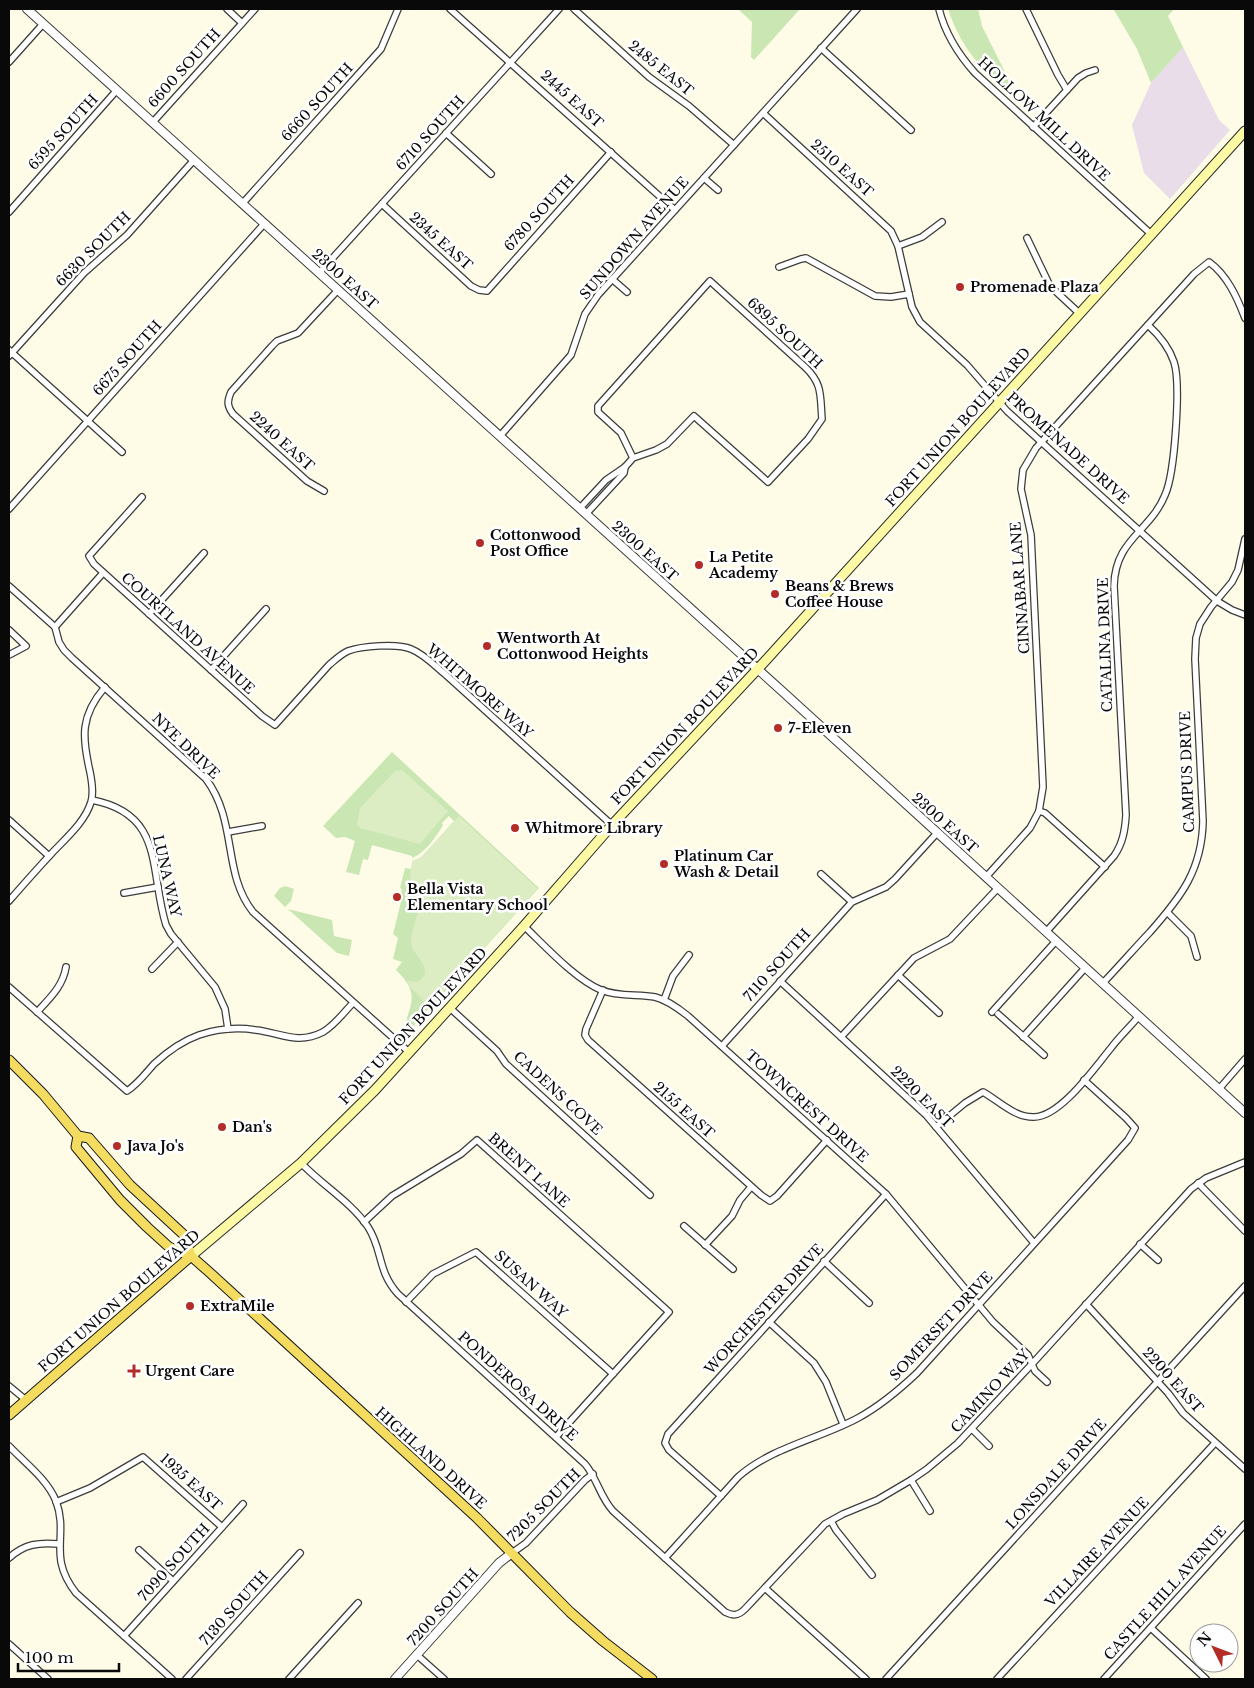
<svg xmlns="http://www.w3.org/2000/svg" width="1254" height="1688" viewBox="0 0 1254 1688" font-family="'Libre Baskerville',serif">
  <rect width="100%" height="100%" fill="#fefce7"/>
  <!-- industrial -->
  <polygon fill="#e8dde9" points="1183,47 1219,120 1230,130 1170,199 1144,173 1132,125 1151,83"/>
  <!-- green -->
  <g fill="#c9e6b3">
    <polygon points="738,9 800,9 754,60 751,57 752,22"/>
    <path d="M948,9H978L982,26L1010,82L1004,88C976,64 960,44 948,9Z"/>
    <polygon points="1074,9 1174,9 1168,16 1183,47 1151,83 1137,49 1114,10"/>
    <path d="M392,752L539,888L431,1007L415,993L430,1007L404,1037C405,1006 425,998 396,970L402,962L393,959L398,938L393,934L402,898L400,897L402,889L400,888L405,868L411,869L454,821L449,816L442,823L443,825C436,837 425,853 412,858V856L372,845L368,860L363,859L359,875L346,872L355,841L345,837L336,838L323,826Z"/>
    <polygon points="285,886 294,889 291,901 285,907 274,896 280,888"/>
    <polygon points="288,909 332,920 334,936 352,940 349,956 337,953"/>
  </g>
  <!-- pitch -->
  <g fill="#dcedc4">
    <polygon points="402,770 448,811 420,844 360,828 357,824 360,808 395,771"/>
    <path d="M459,816L538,889L431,1006L410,987L407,981L417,982C439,969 410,956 411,941C412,928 418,914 421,901C409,882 409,884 412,861L421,857Z"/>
  </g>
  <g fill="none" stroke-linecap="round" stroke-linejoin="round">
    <!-- minor casing -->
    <g stroke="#3c3c3c" stroke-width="8">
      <g id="minor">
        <polyline points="227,9 242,23"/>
        <polyline points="450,9 675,210"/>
        <polyline points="574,9 649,77 689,106 734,145"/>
        <path d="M939,9C945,33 958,54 975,73L1151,234"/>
        <polyline points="1026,9 1058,75 1067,90"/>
        <polyline points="821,48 911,130"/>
        <polyline points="9,62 43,24"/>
        <polyline points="763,113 891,231 898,246 912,307 920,322 967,365 1007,411 1217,601 1232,610 1245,615"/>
        <polyline points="153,122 255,9"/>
        <polyline points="1033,127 1078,78 1086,73 1095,70"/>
        <polyline points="446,133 491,174"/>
        <polyline points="704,178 718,190"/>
        <polyline points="242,204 381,49 398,9"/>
        <polyline points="382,204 471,286 479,290 487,291 611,152"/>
        <polyline points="9,212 117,90"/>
        <polyline points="1027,238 1050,286 1079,313"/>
        <polyline points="898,246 922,237 942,222"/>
        <polyline points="779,267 801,259 806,258 875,296 891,297 909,294"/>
        <polyline points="319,273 559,9"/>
        <polyline points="612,279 627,292"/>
        <polyline points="9,350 122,452"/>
        <polyline points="9,356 84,273 127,235 194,160"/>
        <polyline points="500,436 571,355 585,314 598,295 857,9"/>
        <path d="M324,491L307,481L233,414C227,406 227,401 231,392L272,346L277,341L298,333L338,290"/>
        <path d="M142,497L89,556L94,564L262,716L275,725L329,665C335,660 341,654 348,651C361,646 398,643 411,649C424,654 435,666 446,675L612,825"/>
        <path d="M580,508L606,480L625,467L633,458L656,450L667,444L694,416L768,482L808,439L822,419C820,396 823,384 805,367L710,281L598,406V412L621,433L633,458"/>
        <polyline points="9,509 264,224"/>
        <polyline points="586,514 624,473 625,467"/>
        <path d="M9,586L55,627L59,642L64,650L72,658L206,779C238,822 222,873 253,912L410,1053"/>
        <polyline points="149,614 204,553"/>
        <polyline points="55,627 103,573"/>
        <polyline points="9,630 26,646 9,655"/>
        <polyline points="211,670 266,609"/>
        <path d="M92,800C165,814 149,870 166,925L171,934L215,987L225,1009L228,1029"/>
        <polyline points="1039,811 1045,813 1105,867"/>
        <polyline points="9,820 49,856"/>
        <polyline points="228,832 262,826"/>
        <polyline points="821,874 852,902"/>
        <path d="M986,877L1030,828L1039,811L1043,787L1031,535L1021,489L1023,470L1036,448L1194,274L1209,262C1227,275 1237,297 1245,318"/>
        <polyline points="124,893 158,887"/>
        <path d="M9,901C23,885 37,869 52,853C66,838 85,822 91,802C94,793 92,782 90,772C82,737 80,716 105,687"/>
        <polyline points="1168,913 1191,936 1197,957"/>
        <path d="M524,926C545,946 575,979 601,990C619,997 637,994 655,997C667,1000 678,1008 688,1016L886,1194L993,1322L1028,1355L1035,1371L1047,1382"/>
        <path d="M1046,932L1114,856C1123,843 1125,830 1126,815L1114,586C1115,539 1150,532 1165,495C1175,473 1181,383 1174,362C1169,347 1159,335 1148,325"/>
        <polyline points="152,969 178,942"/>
        <polyline points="898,975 939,1013"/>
        <polyline points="780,981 926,1115 1034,1243"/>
        <path d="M1103,983C1119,966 1134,949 1150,932C1181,897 1202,870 1203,821L1195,659L1196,638L1200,624L1211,607L1232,582L1238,570L1245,539"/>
        <path d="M9,987L127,1091C138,1084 145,1074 154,1064C167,1052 182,1041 199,1035C217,1029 237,1027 256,1030C281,1033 298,1045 323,1032C335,1025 344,1012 353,1003"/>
        <polyline points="603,990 586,1029 585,1035 588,1040 761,1195 770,1201 777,1196 827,1140"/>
        <polyline points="664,1000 673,976 689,955"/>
        <polyline points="450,1008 497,1051 506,1064 650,1195"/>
        <path d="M37,1012C50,998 63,986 66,967"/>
        <polyline points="992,1012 1056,941"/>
        <polyline points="998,1014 1044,1055"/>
        <polyline points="841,1037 914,958 950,939 998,888"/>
        <polyline points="1023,1037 1085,968"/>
        <polyline points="722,1046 852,902 886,887 895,879 937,833"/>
        <polyline points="1219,1089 1245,1059"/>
        <path d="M936,1127L965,1103L983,1092C999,1101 1014,1117 1033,1117C1060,1118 1095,1067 1111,1048C1119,1037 1130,1027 1139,1016"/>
        <path d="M301,1163C322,1185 351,1202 368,1227C383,1250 377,1271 398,1294L585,1464C597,1478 600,1497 613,1511L725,1612C733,1616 738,1616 745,1609L825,1524L843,1514L877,1500L911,1480L927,1469L958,1443L1032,1364L1191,1189L1206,1178L1245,1162"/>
        <polyline points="1198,1183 1245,1231"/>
        <polyline points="364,1222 392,1196 461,1154 477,1140 669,1312 556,1437"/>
        <polyline points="684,1226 733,1269"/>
        <polyline points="1140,1244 1158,1260"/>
        <polyline points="705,1245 732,1216 740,1200 751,1187"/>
        <polyline points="824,1261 869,1303"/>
        <polyline points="406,1302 433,1274 476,1252 613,1374"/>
        <polyline points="1086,1304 1168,1393 1183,1413 1245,1469"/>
        <polyline points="769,1322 814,1363 826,1382 843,1424"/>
        <polyline points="9,1386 26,1400"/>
        <polyline points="972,1429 989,1446"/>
        <path d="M9,1446C25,1463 47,1479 56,1501C69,1536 47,1556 76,1593L172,1679"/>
        <polyline points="911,1480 930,1511"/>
        <polyline points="721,1496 669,1450 665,1443 668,1434 886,1194"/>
        <polyline points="56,1502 90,1488 143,1457 222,1527"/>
        <polyline points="831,1521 836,1530 872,1575"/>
        <polyline points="139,1550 173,1581"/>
        <polyline points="512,1553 526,1543 585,1480 593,1474"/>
        <path d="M9,1558C24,1544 39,1542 59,1544"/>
        <path d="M665,1558L738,1477C772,1447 819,1439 858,1418C880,1406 899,1390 917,1373L1128,1140L1135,1128L1126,1118L1084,1080"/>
        <polyline points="765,1588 866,1679"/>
        <polyline points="1151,1628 1206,1679"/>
        <polyline points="124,1636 243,1504"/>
        <polyline points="9,1644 48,1679"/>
        <polyline points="417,1655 444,1679"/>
        <polyline points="186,1679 300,1553"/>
        <polyline points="289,1679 358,1603"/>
        <polyline points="886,1679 1245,1286"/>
        <polyline points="997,1679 1215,1443"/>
        <polyline points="1104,1679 1245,1524"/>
      </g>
    </g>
    <!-- tertiary casing -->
    <g stroke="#3c3c3c" stroke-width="10">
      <g id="tertiary">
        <polyline points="27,9 783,692 1245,1113"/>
        <polyline points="395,1679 499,1563 512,1553"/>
      </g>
    </g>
    <!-- secondary casing -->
    <g stroke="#2b2b2b" stroke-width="11">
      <polyline id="secondary" points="191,1256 301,1163 375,1090 524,926 612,825 767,659 1245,131"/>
    </g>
    <!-- primary casing -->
    <g stroke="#1a1a1a" stroke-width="11">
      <g id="primary">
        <polyline points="9,1060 43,1094 78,1136 89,1138 130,1185 184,1235 191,1256"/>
        <polyline points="78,1136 76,1147 120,1200 147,1227 169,1247 191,1256 208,1271 477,1518 570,1612 603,1641 652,1679"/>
        <polyline points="9,1415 191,1256"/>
      </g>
    </g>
    <!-- minor -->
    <use href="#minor" stroke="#fff" stroke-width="5.5"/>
    <!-- tertiary -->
    <use href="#tertiary" stroke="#fff" stroke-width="8"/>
    <!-- secondary -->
    <use href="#secondary" stroke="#fcfaa4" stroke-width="9"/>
    <!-- primary -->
    <use href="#primary" stroke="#f4dc61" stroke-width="9"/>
  </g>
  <!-- markers -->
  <g fill="#b32d28" stroke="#fff" stroke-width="2">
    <circle cx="960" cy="287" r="5"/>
    <circle cx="480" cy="543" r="5"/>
    <circle cx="699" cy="565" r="5"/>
    <circle cx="775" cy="594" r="5"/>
    <circle cx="487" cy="646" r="5"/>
    <circle cx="778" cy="728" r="5"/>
    <circle cx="515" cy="828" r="5"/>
    <circle cx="664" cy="864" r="5"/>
    <circle cx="397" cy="897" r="5"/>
    <circle cx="222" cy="1127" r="5"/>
    <circle cx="117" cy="1146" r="5"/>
    <circle cx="190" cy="1306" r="5"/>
    <path d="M131.5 1363.5h5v5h5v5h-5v5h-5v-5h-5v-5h5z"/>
  </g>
  <g text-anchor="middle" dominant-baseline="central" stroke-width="5" stroke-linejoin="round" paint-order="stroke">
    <!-- street labels -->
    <g font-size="14" fill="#090909" stroke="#fff">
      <text transform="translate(184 68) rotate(-48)">6600 SOUTH</text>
      <text transform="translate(661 68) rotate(39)">2485 EAST</text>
      <text transform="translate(572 99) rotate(42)">2445 EAST</text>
      <text transform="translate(317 102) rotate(-48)">6660 SOUTH</text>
      <text transform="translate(1044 119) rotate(43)">HOLLOW MILL DRIVE</text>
      <text transform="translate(63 132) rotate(-48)">6595 SOUTH</text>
      <text transform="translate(430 133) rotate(-48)">6710 SOUTH</text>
      <text transform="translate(842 168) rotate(42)">2510 EAST</text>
      <text transform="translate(539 213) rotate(-48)">6780 SOUTH</text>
      <text transform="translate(634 238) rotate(-49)">SUNDOWN AVENUE</text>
      <text transform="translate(441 241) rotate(42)">2345 EAST</text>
      <text transform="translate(93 249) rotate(-45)">6630 SOUTH</text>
      <text transform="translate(345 279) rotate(42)">2300 EAST</text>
      <text transform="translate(785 333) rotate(43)">6895 SOUTH</text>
      <text transform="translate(127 358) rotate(-48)">6675 SOUTH</text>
      <text transform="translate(958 427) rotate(-48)">FORT UNION BOULEVARD</text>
      <text transform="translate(282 441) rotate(42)">2240 EAST</text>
      <text transform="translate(1068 448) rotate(42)">PROMENADE DRIVE</text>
      <text transform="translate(645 551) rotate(42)">2300 EAST</text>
      <text transform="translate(1020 588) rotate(-94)">CINNABAR LANE</text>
      <text transform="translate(188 633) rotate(42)">COURTLAND AVENUE</text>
      <text transform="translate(1105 645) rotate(-92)">CATALINA DRIVE</text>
      <text transform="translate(480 691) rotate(41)">WHITMORE WAY</text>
      <text transform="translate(685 726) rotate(-47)">FORT UNION BOULEVARD</text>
      <text transform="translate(186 746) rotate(44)">NYE DRIVE</text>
      <text transform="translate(1187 772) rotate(-92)">CAMPUS DRIVE</text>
      <text transform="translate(945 823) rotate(42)">2300 EAST</text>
      <text transform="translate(167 876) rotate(77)">LUNA WAY</text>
      <text transform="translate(777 965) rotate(-48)">7110 SOUTH</text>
      <text transform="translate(413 1026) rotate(-47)">FORT UNION BOULEVARD</text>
      <text transform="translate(558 1093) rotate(43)">CADENS COVE</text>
      <text transform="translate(922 1097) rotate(45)">2220 EAST</text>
      <text transform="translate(807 1106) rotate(42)">TOWNCREST DRIVE</text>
      <text transform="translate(684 1110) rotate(42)">2155 EAST</text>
      <text transform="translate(529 1170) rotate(42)">BRENT LANE</text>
      <text transform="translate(531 1284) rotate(42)">SUSAN WAY</text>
      <text transform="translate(119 1301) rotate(-41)">FORT UNION BOULEVARD</text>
      <text transform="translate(764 1309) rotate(-48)">WORCHESTER DRIVE</text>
      <text transform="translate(941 1326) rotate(-47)">SOMERSET DRIVE</text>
      <text transform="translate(1173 1380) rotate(48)">2200 EAST</text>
      <text transform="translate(518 1386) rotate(42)">PONDEROSA DRIVE</text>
      <text transform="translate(990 1391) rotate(-47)">CAMINO WAY</text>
      <text transform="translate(431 1458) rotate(42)">HIGHLAND DRIVE</text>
      <text transform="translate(1056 1474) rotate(-48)">LONSDALE DRIVE</text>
      <text transform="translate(191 1482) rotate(42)">1935 EAST</text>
      <text transform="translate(544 1505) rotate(-45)">7205 SOUTH</text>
      <text transform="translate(1097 1552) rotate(-47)">VILLAIRE AVENUE</text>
      <text transform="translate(174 1562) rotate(-48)">7090 SOUTH</text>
      <text transform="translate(1165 1593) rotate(-48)">CASTLE HILL AVENUE</text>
      <text transform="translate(443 1607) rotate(-48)">7200 SOUTH</text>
      <text transform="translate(234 1608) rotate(-48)">7130 SOUTH</text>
    </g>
    <!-- poi labels -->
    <g font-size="14" font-weight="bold" fill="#090909" stroke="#fff" text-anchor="start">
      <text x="970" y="287">Promenade Plaza</text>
      <text x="490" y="535">Cottonwood<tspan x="490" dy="16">Post Office</tspan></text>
      <text x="709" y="557">La Petite<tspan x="709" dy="16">Academy</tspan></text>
      <text x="785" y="586">Beans &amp; Brews<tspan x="785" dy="16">Coffee House</tspan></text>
      <text x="497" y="638">Wentworth At<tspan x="497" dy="16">Cottonwood Heights</tspan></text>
      <text x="788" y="728">7-Eleven</text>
      <text x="525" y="828">Whitmore Library</text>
      <text x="674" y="856">Platinum Car<tspan x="674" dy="16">Wash &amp; Detail</tspan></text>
      <text x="407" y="889">Bella Vista<tspan x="407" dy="16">Elementary School</tspan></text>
      <text x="232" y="1127">Dan's</text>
      <text x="127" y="1146">Java Jo's</text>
      <text x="200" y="1306">ExtraMile</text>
      <text x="145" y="1371">Urgent Care</text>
    </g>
  </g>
  <!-- border -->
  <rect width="1254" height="1688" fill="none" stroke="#090909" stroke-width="20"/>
  <!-- north arrow -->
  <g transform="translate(1214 1648) rotate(312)"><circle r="24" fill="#ffffff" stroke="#9d9d9d"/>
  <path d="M0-4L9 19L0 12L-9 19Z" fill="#b32d28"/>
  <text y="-8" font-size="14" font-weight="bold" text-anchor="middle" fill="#090909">N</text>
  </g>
  <!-- scale -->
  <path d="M18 1663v8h101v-8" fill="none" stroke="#090909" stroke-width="2.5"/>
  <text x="25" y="1663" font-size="15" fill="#090909" stroke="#ffffff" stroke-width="4" paint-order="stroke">100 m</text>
</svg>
